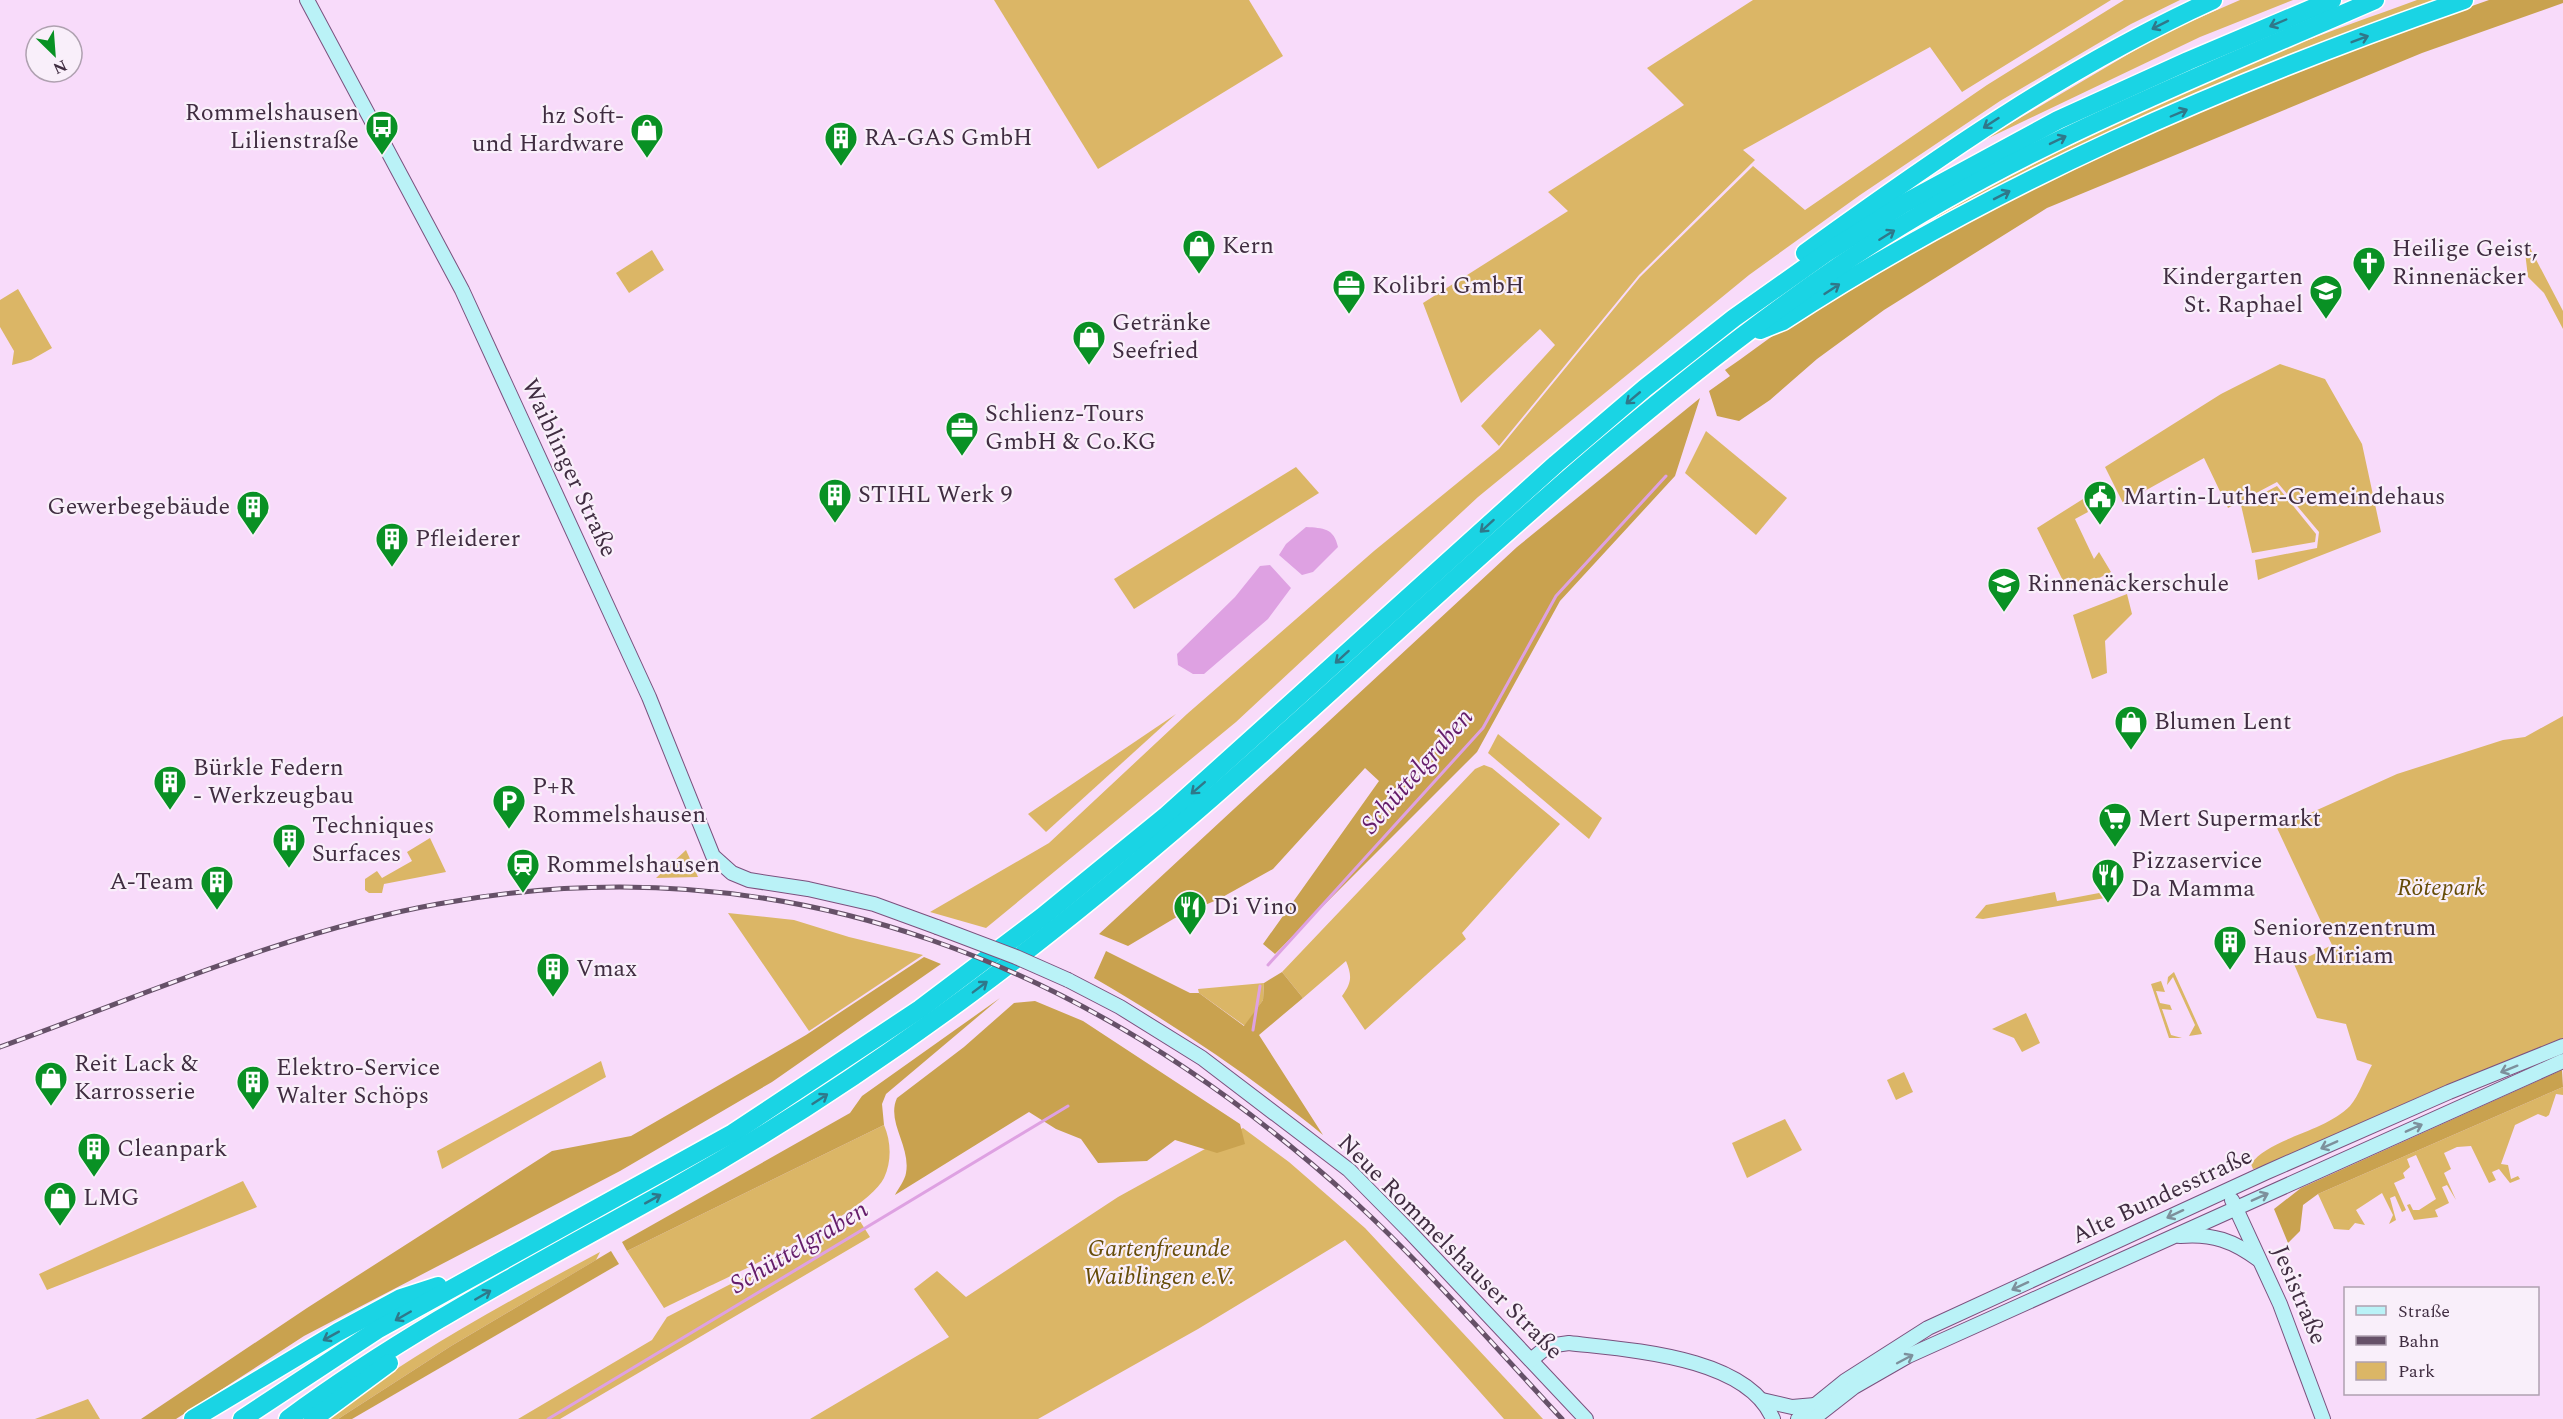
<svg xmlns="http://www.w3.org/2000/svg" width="2563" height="1419" viewBox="0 0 2563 1419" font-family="Spectral,serif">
  <rect width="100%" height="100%" fill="#f8dbfa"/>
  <!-- green -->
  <g fill="#dbb666">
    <polygon points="994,0 1249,0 1283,56 1098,169"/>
    <polygon points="1753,0 2111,0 1962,92 1930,47 1743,150 1755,160 1639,275 1499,446 1481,426 1555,345 1540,329 1461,403 1423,303 1568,211 1548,192 1684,105 1647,68"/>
    <polygon points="2124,0 2180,0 2131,24 2000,101 1860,195 1749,275 1478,497 1236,722 986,928 930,912 1049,843 1187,714 1374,551 1499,449 1640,277 1753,166 1805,210 1987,85"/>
    <polygon points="2240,0 2293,0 2200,37 1976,144 2164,33"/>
    <path d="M2417,0H2436C2268,69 2099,136 1937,219L1936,217C2042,157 2151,105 2264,58C2314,36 2366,19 2417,0Z"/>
    <polygon points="2530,248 2563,311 2563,329 2544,293 2528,277 2525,252"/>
    <polygon points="652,250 664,270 629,293 616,273"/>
    <polygon points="18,289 52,348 31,360 12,365 14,351 0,327 0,300"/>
    <polygon points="2280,364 2325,379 2362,444 2381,532 2258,580 2255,560 2317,548 2319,532 2277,482 2228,508 2204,458 2123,503 2105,467 2221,394"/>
    <polygon points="1706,431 1787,498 1756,535 1685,473"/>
    <polygon points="1296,467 1319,493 1134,609 1114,579"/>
    <polygon points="2277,486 2316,534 2315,542 2252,553 2241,505"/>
    <polygon points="2083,499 2088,512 2075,519 2094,559 2099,552 2111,572 2069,593 2037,528"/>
    <polygon points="2127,594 2132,614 2105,641 2107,673 2092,679 2073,615"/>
    <polygon points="1176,714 1046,832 1028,814"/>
    <path d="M2563,716V1038L2421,1096L2264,1167L2253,1169L2251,1164C2269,1138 2325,1132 2350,1106C2359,1096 2365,1077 2372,1065L2357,1060L2346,1024L2317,1018L2294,964L2332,945L2277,828L2397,774L2503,740L2525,737Z"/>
    <polygon points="1498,734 1602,818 1589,839 1488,753"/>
    <path d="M1484,765L1492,768L1560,824L1462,933L1466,939L1365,1030L1342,996C1352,982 1352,976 1346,961L1303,998L1282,972L1475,769Z"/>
    <polygon points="430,838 446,872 384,884 382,893 369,893 365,890 365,879 377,871 382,878 412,861 407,852"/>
    <polygon points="686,850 698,877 656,878"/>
    <polygon points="2098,885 2104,885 2105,898 1983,919 1975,918 1986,905 2055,892 2057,901 2099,893"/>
    <polygon points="728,913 794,920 849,937 923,955 809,1031"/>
    <polygon points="2174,972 2202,1034 2189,1036 2195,1025 2173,977 2167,985 2168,977"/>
    <polygon points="2161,981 2165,992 2156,991 2160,1003 2170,1005 2172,1010 2162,1009 2171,1035 2182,1038 2169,1038 2151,984"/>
    <polygon points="1264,983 1263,1000 1245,1026 1199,993 1198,989"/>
    <polygon points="2026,1013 2040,1043 2022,1052 2014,1038 1992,1029"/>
    <polygon points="601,1061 606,1077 442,1169 437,1151"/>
    <polygon points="1904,1072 1913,1092 1896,1100 1887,1080"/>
    <polygon points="2563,1087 2563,1095 2556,1094 2549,1115 2546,1117 2538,1114 2515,1125 2501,1164 2508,1165 2511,1179 2518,1176 2520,1179 2510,1183 2499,1169 2492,1172 2496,1180 2489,1183 2471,1146 2457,1147 2444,1153 2451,1169 2444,1173 2456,1200 2447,1185 2442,1187 2449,1203 2435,1210 2438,1217 2414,1220 2407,1205 2410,1204 2413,1210 2419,1210 2436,1199 2416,1155 2407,1159 2410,1167 2403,1173 2405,1178 2394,1183 2406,1210 2402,1212 2395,1196 2390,1198 2396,1220 2389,1224 2393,1215 2382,1193 2356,1210 2365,1225 2355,1223 2349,1230 2334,1229 2318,1194"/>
    <polygon points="1785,1119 1802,1150 1747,1178 1732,1143"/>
    <path d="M884,1125C891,1141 892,1161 884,1178C865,1217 708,1286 664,1308L627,1251Z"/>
    <polygon points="1243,1128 1289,1162 1365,1228 1543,1419 1504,1419 1345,1240 1198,1329 1038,1419 810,1419 949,1337 914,1289 937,1271 966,1297 1118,1197"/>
    <polygon points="243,1181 257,1207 47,1290 39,1274"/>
    <polygon points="858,1218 870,1237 560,1419 518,1419 652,1340 667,1317"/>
    <path d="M600,1252L596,1260L451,1346L338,1419H325C411,1354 505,1303 600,1252Z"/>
    <polygon points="88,1399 100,1419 35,1419"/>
  </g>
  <!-- forest -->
  <g fill="#c9a24f">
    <path d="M2489,0H2563V3L2422,53L2047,208L1884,310L1817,359L1770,400L1739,421L1717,416L1709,391L1730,376L1725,370C1751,352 1777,332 1803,315C1900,249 2008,198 2115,150C2237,95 2362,44 2489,0Z"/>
    <polygon points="1700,398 1675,476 1560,601 1477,752 1275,954 1263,944 1379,781 1365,768 1273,869 1219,899 1175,918 1128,946 1099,934 1517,547"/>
    <path d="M1106,951L1190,993H1199L1244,1026L1263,1000L1264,983L1282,972L1303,998L1259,1035L1323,1135C1251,1076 1175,1025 1094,978Z"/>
    <polygon points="924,957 941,964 772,1082 620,1171 304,1336 176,1419 141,1419 307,1308 552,1151 631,1136 806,1035"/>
    <polygon points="1000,998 886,1094 882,1104 884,1125 627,1251 622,1242 850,1113 862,1096"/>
    <path d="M1035,1001L1083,1021L1240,1124L1245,1144L1217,1153L1175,1140L1147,1161L1098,1163L1081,1139L1056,1129L1029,1112L895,1195C898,1189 905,1180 906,1173C911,1146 886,1122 897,1098L964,1047L1014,1003Z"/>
    <polygon points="2562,1070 2563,1087 2318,1194 2303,1205 2300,1231 2288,1243 2274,1209 2301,1188"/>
    <polygon points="611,1251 619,1264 352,1419 338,1419 451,1346"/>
  </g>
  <!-- water -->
  <g fill="#dea1e2">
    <path d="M1306,527C1323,528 1334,528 1338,547L1313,572L1302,575L1279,555L1286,544Z"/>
    <polygon points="1270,565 1291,588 1268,619 1204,674 1193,674 1178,665 1177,654 1235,597 1260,566"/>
  </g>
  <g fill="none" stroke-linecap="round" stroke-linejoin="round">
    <!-- stream -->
    <g stroke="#dea1e2" stroke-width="3">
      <polyline points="1268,965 1483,728 1556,596 1666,476"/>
      <polyline points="1253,1030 1260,986"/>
      <polyline points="548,1419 1068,1106"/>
    </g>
    <!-- secondary casing -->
    <g stroke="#7b517e" stroke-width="16">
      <g id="secondary">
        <polyline points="307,0 462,290 649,697 713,856 732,873 749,880 808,889 874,904 937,927"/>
        <polyline points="1068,980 1120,1007 1202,1058 1349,1170 1410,1232 1586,1419"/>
        <polyline points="2232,1200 2280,1304 2323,1419"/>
        <path d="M2180,1236C2212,1233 2234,1241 2259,1260"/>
        <path d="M1531,1360L1548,1346L1569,1343C1628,1350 1747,1356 1773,1419"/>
        <polyline points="1762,1400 1792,1407 1815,1405"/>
        <polyline points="1798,1419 1845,1381 1928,1328 2267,1172 2449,1092 2563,1046"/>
        <polyline points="1813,1419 1854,1387 1908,1356 2563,1061"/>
      </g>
    </g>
    <!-- highway casing -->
    <g stroke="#fff" stroke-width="21">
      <g id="highway">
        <path d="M1805,253C1935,159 2066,67 2213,0"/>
        <path d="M1760,330L1783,321C1993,184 2227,83 2464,0"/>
        <polyline points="193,1419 338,1332 401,1298 438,1286"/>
        <polyline points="242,1419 377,1330 733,1133 920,1009 1042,917 1167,815 1556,464 1645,388 1734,318 1826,253 1905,203 2058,120 2188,61 2332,0"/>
        <path d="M288,1419C408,1330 541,1262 671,1189C774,1131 874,1065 970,994C1048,936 1124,874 1198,810C1410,626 1607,425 1839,266C2005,152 2192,80 2375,0"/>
        <polyline points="313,1419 389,1363"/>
      </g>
    </g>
    <!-- secondary -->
    <use href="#secondary" stroke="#baf2f7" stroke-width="14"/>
    <!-- highway -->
    <use href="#highway" stroke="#1ad4e4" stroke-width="18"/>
    <!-- rail casing -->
    <g stroke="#665168" stroke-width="5">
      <path id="rail" d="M0,1047C142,996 288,931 438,904C789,839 1096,966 1354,1201C1428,1269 1494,1346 1562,1419"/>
    </g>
    <!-- rail -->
    <use href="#rail" stroke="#f9effa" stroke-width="3" stroke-dasharray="9" stroke-linecap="butt"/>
    <!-- secondary-bridge casing -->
    <g stroke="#7b517e" stroke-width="16" stroke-linecap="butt">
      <polyline id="secondary-bridge" points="937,927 1016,957 1068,980"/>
    </g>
    <!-- secondary-bridge -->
    <use href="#secondary-bridge" stroke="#baf2f7" stroke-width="14"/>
  </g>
  <!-- one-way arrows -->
  <defs><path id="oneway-shaft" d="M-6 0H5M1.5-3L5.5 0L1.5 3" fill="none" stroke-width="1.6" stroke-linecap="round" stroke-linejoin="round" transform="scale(1.5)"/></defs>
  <g stroke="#2f788a">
    <use href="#oneway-shaft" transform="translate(2278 23) rotate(157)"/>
    <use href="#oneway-shaft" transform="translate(2160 25) rotate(153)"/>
    <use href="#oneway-shaft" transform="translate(2360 39) rotate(-21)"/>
    <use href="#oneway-shaft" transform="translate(2179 113) rotate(-23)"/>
    <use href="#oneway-shaft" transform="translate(1991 123) rotate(147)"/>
    <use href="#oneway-shaft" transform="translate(2058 140) rotate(-26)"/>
    <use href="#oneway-shaft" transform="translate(2002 195) rotate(-27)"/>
    <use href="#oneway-shaft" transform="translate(1887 235) rotate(-32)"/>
    <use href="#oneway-shaft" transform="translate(1832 289) rotate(-33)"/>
    <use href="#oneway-shaft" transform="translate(1633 398) rotate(140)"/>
    <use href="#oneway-shaft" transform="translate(1487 526) rotate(138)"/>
    <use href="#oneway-shaft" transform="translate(1342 657) rotate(138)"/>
    <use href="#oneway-shaft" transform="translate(1198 788) rotate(139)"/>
    <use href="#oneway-shaft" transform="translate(980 987) rotate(-37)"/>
    <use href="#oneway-shaft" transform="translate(820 1099) rotate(-33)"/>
    <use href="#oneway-shaft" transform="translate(653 1199) rotate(-29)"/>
    <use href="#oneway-shaft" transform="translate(483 1295) rotate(-30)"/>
    <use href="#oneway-shaft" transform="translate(403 1316) rotate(150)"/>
    <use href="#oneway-shaft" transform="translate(331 1336) rotate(151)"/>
  </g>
  <g stroke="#7d909c">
    <use href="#oneway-shaft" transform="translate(2509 1069) rotate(158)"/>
    <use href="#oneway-shaft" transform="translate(2414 1128) rotate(-24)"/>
    <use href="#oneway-shaft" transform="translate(2329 1145) rotate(156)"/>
    <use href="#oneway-shaft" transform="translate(2260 1197) rotate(-24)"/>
    <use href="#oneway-shaft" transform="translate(2175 1214) rotate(155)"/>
    <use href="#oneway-shaft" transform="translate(2020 1286) rotate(155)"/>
    <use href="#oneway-shaft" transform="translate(1905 1359) rotate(-28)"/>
  </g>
  <!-- icons -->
  <defs>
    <g id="bus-pin" transform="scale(1.725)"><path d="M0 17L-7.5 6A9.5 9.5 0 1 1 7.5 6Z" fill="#099124" stroke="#f9effa"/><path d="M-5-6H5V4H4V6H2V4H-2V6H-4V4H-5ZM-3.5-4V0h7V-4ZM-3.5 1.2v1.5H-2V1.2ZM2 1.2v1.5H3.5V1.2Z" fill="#fff"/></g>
    <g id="shop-pin" transform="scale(1.725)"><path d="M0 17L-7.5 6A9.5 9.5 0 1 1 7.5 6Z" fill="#099124" stroke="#f9effa"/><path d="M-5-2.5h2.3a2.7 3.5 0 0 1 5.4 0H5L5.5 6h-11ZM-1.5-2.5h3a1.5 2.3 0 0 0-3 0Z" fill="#fff"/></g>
    <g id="building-pin" transform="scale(1.725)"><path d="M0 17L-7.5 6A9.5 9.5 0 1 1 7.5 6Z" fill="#099124" stroke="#f9effa"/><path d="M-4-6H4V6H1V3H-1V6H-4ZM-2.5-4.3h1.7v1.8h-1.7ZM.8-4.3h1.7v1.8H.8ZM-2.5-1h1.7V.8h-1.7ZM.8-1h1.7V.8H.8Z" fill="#fff"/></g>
    <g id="church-pin" transform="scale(1.725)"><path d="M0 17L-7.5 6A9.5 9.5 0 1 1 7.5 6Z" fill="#099124" stroke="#f9effa"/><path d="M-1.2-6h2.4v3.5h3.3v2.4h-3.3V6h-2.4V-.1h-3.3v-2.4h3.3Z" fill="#fff"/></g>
    <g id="office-pin" transform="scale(1.725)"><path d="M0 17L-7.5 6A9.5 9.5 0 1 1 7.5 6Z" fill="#099124" stroke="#f9effa"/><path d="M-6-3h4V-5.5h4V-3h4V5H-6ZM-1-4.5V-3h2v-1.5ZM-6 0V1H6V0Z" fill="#fff"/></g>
    <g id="school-pin" transform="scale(1.725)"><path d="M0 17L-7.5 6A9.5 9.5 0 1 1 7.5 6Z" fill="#099124" stroke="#f9effa"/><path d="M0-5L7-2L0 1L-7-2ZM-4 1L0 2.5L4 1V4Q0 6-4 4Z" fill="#fff"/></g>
    <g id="civic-pin" transform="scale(1.725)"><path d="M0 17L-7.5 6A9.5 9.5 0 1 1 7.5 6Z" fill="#099124" stroke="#f9effa"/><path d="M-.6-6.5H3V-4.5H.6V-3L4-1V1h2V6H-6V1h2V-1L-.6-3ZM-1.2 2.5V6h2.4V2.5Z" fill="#fff"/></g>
    <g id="parking-pin" transform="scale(1.725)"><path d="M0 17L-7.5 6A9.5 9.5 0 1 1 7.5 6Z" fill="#099124" stroke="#f9effa"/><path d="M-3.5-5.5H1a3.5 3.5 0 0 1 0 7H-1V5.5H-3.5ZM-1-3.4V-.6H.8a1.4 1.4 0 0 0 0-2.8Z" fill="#fff"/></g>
    <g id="supermarket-pin" transform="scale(1.725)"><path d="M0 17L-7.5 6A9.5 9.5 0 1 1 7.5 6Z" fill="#099124" stroke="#f9effa"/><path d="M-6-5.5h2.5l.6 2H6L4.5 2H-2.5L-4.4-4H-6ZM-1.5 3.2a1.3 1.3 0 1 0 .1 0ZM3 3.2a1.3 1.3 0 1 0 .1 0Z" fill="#fff"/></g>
    <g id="station-pin" transform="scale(1.725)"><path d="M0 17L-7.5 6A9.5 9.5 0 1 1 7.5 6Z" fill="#099124" stroke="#f9effa"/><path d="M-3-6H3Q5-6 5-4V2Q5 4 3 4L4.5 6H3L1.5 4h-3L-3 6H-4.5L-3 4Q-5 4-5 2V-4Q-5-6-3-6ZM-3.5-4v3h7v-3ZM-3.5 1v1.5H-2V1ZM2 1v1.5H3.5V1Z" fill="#fff"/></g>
    <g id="restaurant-pin" transform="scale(1.725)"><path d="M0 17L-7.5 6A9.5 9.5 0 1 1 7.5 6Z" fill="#099124" stroke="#f9effa"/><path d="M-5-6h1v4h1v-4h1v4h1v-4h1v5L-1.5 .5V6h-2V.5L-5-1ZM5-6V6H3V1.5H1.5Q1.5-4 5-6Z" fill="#fff"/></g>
  </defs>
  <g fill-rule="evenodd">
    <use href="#bus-pin" x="382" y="127"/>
    <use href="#shop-pin" x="647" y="130"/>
    <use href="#building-pin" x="841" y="138"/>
    <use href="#shop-pin" x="1199" y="246"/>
    <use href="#church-pin" x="2369" y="263"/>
    <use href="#office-pin" x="1349" y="286"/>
    <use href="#school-pin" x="2326" y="291"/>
    <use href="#shop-pin" x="1089" y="337"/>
    <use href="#office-pin" x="962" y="428"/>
    <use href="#building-pin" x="835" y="495"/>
    <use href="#civic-pin" x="2100" y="497"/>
    <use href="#building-pin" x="253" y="507"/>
    <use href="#building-pin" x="392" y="539"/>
    <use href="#school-pin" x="2004" y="584"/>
    <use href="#shop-pin" x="2131" y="722"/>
    <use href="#building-pin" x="170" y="782"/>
    <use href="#parking-pin" x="509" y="801"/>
    <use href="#supermarket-pin" x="2115" y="819"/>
    <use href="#building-pin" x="289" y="840"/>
    <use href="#station-pin" x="523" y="865"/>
    <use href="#restaurant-pin" x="2108" y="875"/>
    <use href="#building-pin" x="217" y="882"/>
    <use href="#restaurant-pin" x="1190" y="907"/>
    <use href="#building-pin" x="2230" y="942"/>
    <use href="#building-pin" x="553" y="969"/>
    <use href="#shop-pin" x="51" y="1078"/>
    <use href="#building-pin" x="253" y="1082"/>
    <use href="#building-pin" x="94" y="1149"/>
    <use href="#shop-pin" x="60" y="1198"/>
  </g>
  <g text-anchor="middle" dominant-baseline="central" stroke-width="4.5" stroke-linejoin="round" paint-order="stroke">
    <!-- poi labels -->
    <g font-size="24" fill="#402d41" stroke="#f9effa" text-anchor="start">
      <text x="359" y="113" text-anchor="end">Rommelshausen<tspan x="359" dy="28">Lilienstraße</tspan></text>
      <text x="624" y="116" text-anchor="end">hz Soft-<tspan x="624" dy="28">und Hardware</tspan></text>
      <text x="864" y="138">RA-GAS GmbH</text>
      <text x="1222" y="246">Kern</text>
      <text x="2392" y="249">Heilige Geist,<tspan x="2392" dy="28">Rinnenäcker</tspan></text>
      <text x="2303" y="277" text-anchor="end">Kindergarten<tspan x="2303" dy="28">St. Raphael</tspan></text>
      <text x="1372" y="286">Kolibri GmbH</text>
      <text x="1112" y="323">Getränke<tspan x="1112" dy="28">Seefried</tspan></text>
      <text x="985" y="414">Schlienz-Tours<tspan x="985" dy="28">GmbH &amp; Co.KG</tspan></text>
      <text x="858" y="495">STIHL Werk 9</text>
      <text x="2123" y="497">Martin-Luther-Gemeindehaus</text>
      <text x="230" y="507" text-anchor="end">Gewerbegebäude</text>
      <text x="415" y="539">Pfleiderer</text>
      <text x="2027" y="584">Rinnenäckerschule</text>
      <text x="2154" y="722">Blumen Lent</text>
      <text x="193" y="768">Bürkle Federn<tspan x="193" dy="28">- Werkzeugbau</tspan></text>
      <text x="532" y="787">P+R<tspan x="532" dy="28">Rommelshausen</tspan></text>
      <text x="2138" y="819">Mert Supermarkt</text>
      <text x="312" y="826">Techniques<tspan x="312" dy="28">Surfaces</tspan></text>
      <text x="2131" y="861">Pizzaservice<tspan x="2131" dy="28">Da Mamma</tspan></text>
      <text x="546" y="865">Rommelshausen</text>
      <text x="194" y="882" text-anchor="end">A-Team</text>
      <text x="1213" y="907">Di Vino</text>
      <text x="2253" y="928">Seniorenzentrum<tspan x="2253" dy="28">Haus Miriam</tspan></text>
      <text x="576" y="969">Vmax</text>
      <text x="74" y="1064">Reit Lack &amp;<tspan x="74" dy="28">Karrosserie</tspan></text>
      <text x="276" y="1068">Elektro-Service<tspan x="276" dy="28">Walter Schöps</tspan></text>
      <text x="117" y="1149">Cleanpark</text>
      <text x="83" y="1198">LMG</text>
    </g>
    <!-- street labels -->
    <g font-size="24" fill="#402d41" stroke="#f9effa">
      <text transform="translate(569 468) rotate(65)">Waiblinger Straße</text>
      <text transform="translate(2162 1196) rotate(-25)">Alte Bundesstraße</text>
      <text transform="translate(1450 1247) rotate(45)">Neue Rommelshauser Straße</text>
      <text transform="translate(2299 1295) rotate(67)">Jesistraße</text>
    </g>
    <!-- park labels -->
    <g font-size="24" font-style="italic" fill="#664c08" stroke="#f9effa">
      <text x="2441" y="888">Rötepark</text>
      <text x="1159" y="1249">Gartenfreunde<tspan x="1159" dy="28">Waiblingen e.V.</tspan></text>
    </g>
    <!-- water labels -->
    <g font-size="26" font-style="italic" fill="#651d6b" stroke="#f9effa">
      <text transform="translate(1417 771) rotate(-49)">Schüttelgraben</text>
      <text transform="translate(799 1247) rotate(-31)">Schüttelgraben</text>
    </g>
  </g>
  <!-- legend -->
  <rect x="2344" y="1287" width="195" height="108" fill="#f9effa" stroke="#afa1b0" stroke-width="1.5"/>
  <rect x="2356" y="1306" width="30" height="9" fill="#baf2f7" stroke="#afa1b0" stroke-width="1.5"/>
  <text x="2398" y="1317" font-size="18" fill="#402d41">Straße</text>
  <rect x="2356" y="1336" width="30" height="9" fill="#665168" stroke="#afa1b0" stroke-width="1.5"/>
  <text x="2398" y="1347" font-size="18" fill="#402d41">Bahn</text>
  <rect x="2356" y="1362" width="30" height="18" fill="#dbb666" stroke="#afa1b0" stroke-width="1.5"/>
  <text x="2398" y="1377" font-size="18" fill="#402d41">Park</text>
  <!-- north arrow -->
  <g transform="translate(54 54) rotate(155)"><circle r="28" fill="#f9effa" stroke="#afa1b0" stroke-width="1.5"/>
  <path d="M0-4.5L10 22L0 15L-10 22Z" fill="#099124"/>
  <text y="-9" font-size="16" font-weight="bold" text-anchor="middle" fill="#402d41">N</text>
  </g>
</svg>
